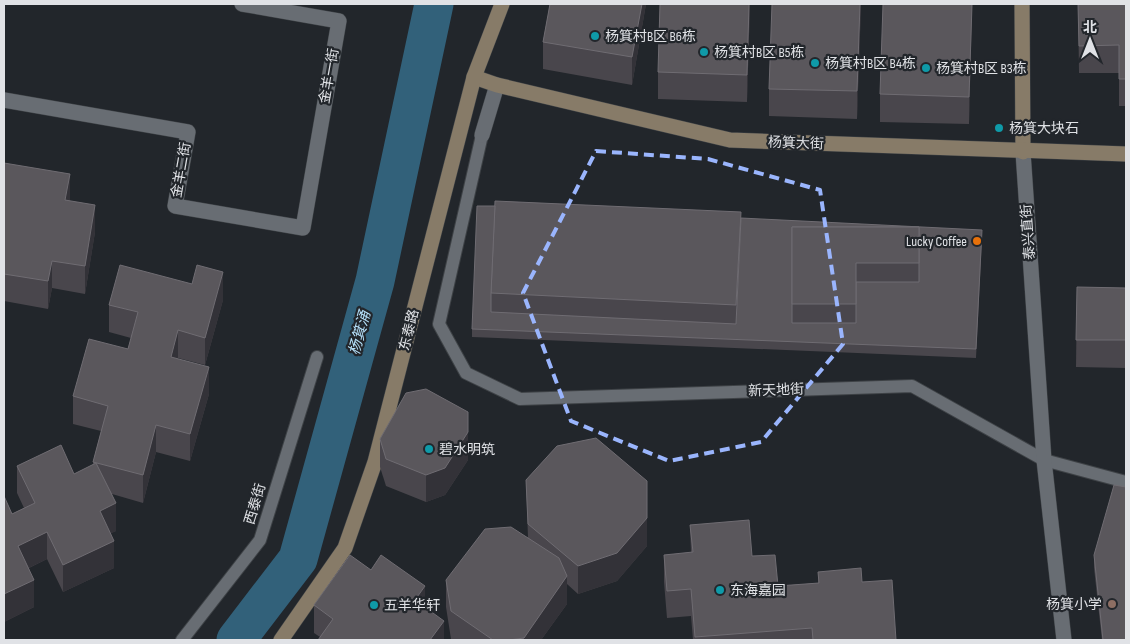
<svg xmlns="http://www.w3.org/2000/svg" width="1130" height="644" viewBox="0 0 1130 644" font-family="'Sofia Sans Condensed','Noto Sans SC',sans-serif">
  <rect width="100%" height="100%" fill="#22262b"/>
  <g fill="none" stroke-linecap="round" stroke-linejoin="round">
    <!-- river -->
    <polyline stroke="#32617a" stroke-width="39" points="236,640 298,559 375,281 434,4"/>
    <!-- lane casing -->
    <g stroke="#3e4246" stroke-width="14">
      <g id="lane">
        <polyline points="482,135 439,324 466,373 520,399 912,386 1044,460 1126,482"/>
        <polyline points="182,640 260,540 317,357"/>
      </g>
    </g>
    <!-- street casing -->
    <g stroke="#3e4246" stroke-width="16">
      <g id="street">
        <polyline points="4,100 188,132 175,206 303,228 339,21 242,4"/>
        <polyline points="482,135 497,85"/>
        <polyline points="1023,152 1044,460 1064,640"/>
      </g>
    </g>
    <!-- secondary casing -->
    <g stroke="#3e4246" stroke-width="16">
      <g id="secondary">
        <polyline points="1022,4 1023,152"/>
        <polyline points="474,77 497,85 730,140 1126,154"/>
        <polyline points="281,640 345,548 375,462 474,77 502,4"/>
      </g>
    </g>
    <!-- lane -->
    <use href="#lane" stroke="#686d73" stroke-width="12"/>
    <!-- street -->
    <use href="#street" stroke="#686d73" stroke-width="15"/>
    <!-- secondary -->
    <use href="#secondary" stroke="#877b68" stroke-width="15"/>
  </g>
  <!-- wall -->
  <g fill="#49464c">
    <polygon points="550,4 646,4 632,85 543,69 543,42"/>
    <polygon points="750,4 747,102 658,99 658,72"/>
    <polygon points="861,4 857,119 769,116 769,89"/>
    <polygon points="972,4 969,124 880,122 880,94"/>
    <polygon points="1078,4 1126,4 1126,106 1119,106 1119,73 1079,73"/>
    <polygon points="4,163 70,201 95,232 85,294 52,288 48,309 4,301"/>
    <polygon points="495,206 741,218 982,239 976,358 472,337 472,329"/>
    <polygon points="1077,287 1126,288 1126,368 1076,367"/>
    <polygon points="223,300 205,365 178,358 178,359 209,394 190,461 156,452 143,503 112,494 116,531 111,533 114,568 63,592 47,559 29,568 34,607 4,622 4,496 12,514 24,508 17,493 17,466 74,474 93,465 93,462 101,431 73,424 73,396 128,349 131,338 109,332 109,305"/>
    <polygon points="380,439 468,460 445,495 426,502 386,486 380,467"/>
    <polygon points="526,480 647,546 617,581 578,594 567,584 567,604 541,640 453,640 451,639 446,607 446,580 528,538"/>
    <polygon points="690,525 752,556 778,586 818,583 818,572 862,582 896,640 693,640 691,616 667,618 664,582 664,555 691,553"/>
    <polygon points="1094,555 1126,640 1102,640 1094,568"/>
    <polygon points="371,570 425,607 444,640 320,637 314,633 314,605"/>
  </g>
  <!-- shaded-wall -->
  <g fill="#333238">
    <polygon points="642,4 646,4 632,85 632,57"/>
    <polygon points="749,4 750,4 747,102 747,75"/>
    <polygon points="860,4 861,4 861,10 857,119 857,91"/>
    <polygon points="972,4 972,15 969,124 969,97"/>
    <polygon points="70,174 70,201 65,200"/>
    <polygon points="95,205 95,232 85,294 85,266"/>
    <polygon points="741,212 741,239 736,332 736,305"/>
    <polygon points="52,261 52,288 48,309 48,281"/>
    <polygon points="223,272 223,300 205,365 205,338"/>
    <polygon points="178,330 178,358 171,384 171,357"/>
    <polygon points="209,367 209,394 190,461 190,434"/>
    <polygon points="156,425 156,452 143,503 143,475"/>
    <polygon points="468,432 468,460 445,495 426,502 426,475"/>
    <polygon points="116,503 116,531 100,539 100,511"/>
    <polygon points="647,518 647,546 617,581 578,594 578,566"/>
    <polygon points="47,532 47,559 18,573 18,546"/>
    <polygon points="114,541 114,568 63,592 63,565"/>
    <polygon points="567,576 567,604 541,640 524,640 524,638"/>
    <polygon points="34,580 34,607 4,622 4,594"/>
    <polygon points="425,586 425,613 415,600"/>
    <polygon points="444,621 444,640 430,640"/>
  </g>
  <!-- building -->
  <g fill="#5a575c" stroke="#6f6c72" fill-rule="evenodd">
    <polygon points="550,4 642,4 632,57 543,42"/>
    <polygon points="660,4 749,4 747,75 658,72"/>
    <polygon points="772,4 860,4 857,91 769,89"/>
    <polygon points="883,4 972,4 969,97 880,94"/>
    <polygon points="1078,4 1126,4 1126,79 1119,79 1119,45 1079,46"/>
    <polygon points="4,163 70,174 65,200 95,205 85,266 52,261 48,281 4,274"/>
    <polygon points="495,201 741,212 736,305 491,293"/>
    <path d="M477,206H495L491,293V312L736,324L741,218L982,230L976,349L472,329ZM792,227H919V282H856V323H792Z"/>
    <polygon points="792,227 919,227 919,263 856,263 856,304 792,304"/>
    <polygon points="120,265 192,284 197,265 223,272 205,338 178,330 171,357 209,367 190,434 156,425 143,475 93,462 108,406 73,396 89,339 128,349 138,312 109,305"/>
    <polygon points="1077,287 1126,288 1126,340 1076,340"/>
    <polygon points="426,389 468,412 468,432 445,468 426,475 386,459 380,439 406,393"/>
    <polygon points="596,438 647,481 647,518 617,553 578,566 528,524 526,480 557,446"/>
    <polygon points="61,445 74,474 96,463 116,503 100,511 114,541 63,565 47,532 18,546 34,580 4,594 4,496 12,514 35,503 17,466"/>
    <polygon points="1114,485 1126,487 1126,640 1103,640 1094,555"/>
    <polygon points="749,520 752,556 775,555 778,586 819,583 818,572 861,568 862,582 892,580 896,640 813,640 812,628 695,637 691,589 667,591 664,555 693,552 690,525"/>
    <polygon points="511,527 559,558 567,576 524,638 509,640 493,640 451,611 446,580 485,529"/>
    <polygon points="350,555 371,570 381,555 425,586 415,600 444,621 430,640 318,640 333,619 314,605"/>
  </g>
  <!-- marked area -->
  <path fill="none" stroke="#9ab5fd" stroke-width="4" stroke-dasharray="10 6" stroke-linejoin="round" d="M596,151L708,159L820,190L843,344L761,442L669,461L571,421L523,293Z"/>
  <!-- markers -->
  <g fill="#0f9aa8" stroke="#22262b" stroke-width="2">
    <circle cx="595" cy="36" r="5"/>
    <circle cx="704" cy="52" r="5"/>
    <circle cx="815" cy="63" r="5"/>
    <circle cx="926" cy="68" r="5"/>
    <circle cx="999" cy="128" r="5"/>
    <circle cx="429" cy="449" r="5"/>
    <circle cx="720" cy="590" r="5"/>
    <circle cx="374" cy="605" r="5"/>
  </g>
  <circle fill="#e8710a" stroke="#22262b" stroke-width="2" cx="977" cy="241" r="5"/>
  <circle fill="#8d6e63" stroke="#22262b" stroke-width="2" cx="1112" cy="604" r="5"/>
  <g text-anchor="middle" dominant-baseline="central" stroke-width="4.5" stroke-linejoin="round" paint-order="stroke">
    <!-- poi labels -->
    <g font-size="14" fill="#e0e2e6" stroke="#22262b" text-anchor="start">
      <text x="605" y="36">杨箕村B区 B6栋</text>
      <text x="714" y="52">杨箕村B区 B5栋</text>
      <text x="825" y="63">杨箕村B区 B4栋</text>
      <text x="936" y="68">杨箕村B区 B3栋</text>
      <text x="1009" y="128">杨箕大块石</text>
      <text x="967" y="241" text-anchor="end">Lucky Coffee</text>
      <text x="439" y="449">碧水明筑</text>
      <text x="730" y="590">东海嘉园</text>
      <text x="1102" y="604" text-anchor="end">杨箕小学</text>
      <text x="384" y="605">五羊华轩</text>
    </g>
    <!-- street labels -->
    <g font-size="14" fill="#e0e2e6" stroke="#22262b">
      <text transform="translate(329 76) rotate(-80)">金羊一街</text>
      <text transform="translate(796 143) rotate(2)">杨箕大街</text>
      <text transform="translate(181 170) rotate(-80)">金羊二街</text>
      <text transform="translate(1028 232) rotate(-94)">泰兴直街</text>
      <text transform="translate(409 330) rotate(-76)">东泰路</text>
      <text transform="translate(776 390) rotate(-2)">新天地街</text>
      <text transform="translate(255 504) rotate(-73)">西泰街</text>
    </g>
    <!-- water labels -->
    <g font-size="15" font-style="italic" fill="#b4dff8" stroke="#22262b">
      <text transform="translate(360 333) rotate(-75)">杨箕涌</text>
    </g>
  </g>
  <!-- border -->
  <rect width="1130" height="644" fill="none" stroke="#e0e2e6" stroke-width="10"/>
  <!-- north arrow -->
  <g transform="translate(1090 40)" stroke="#22262b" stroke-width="4" paint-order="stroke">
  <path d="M0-4L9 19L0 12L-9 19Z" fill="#e0e2e6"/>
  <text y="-8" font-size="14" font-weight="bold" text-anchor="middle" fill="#e0e2e6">北</text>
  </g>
</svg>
